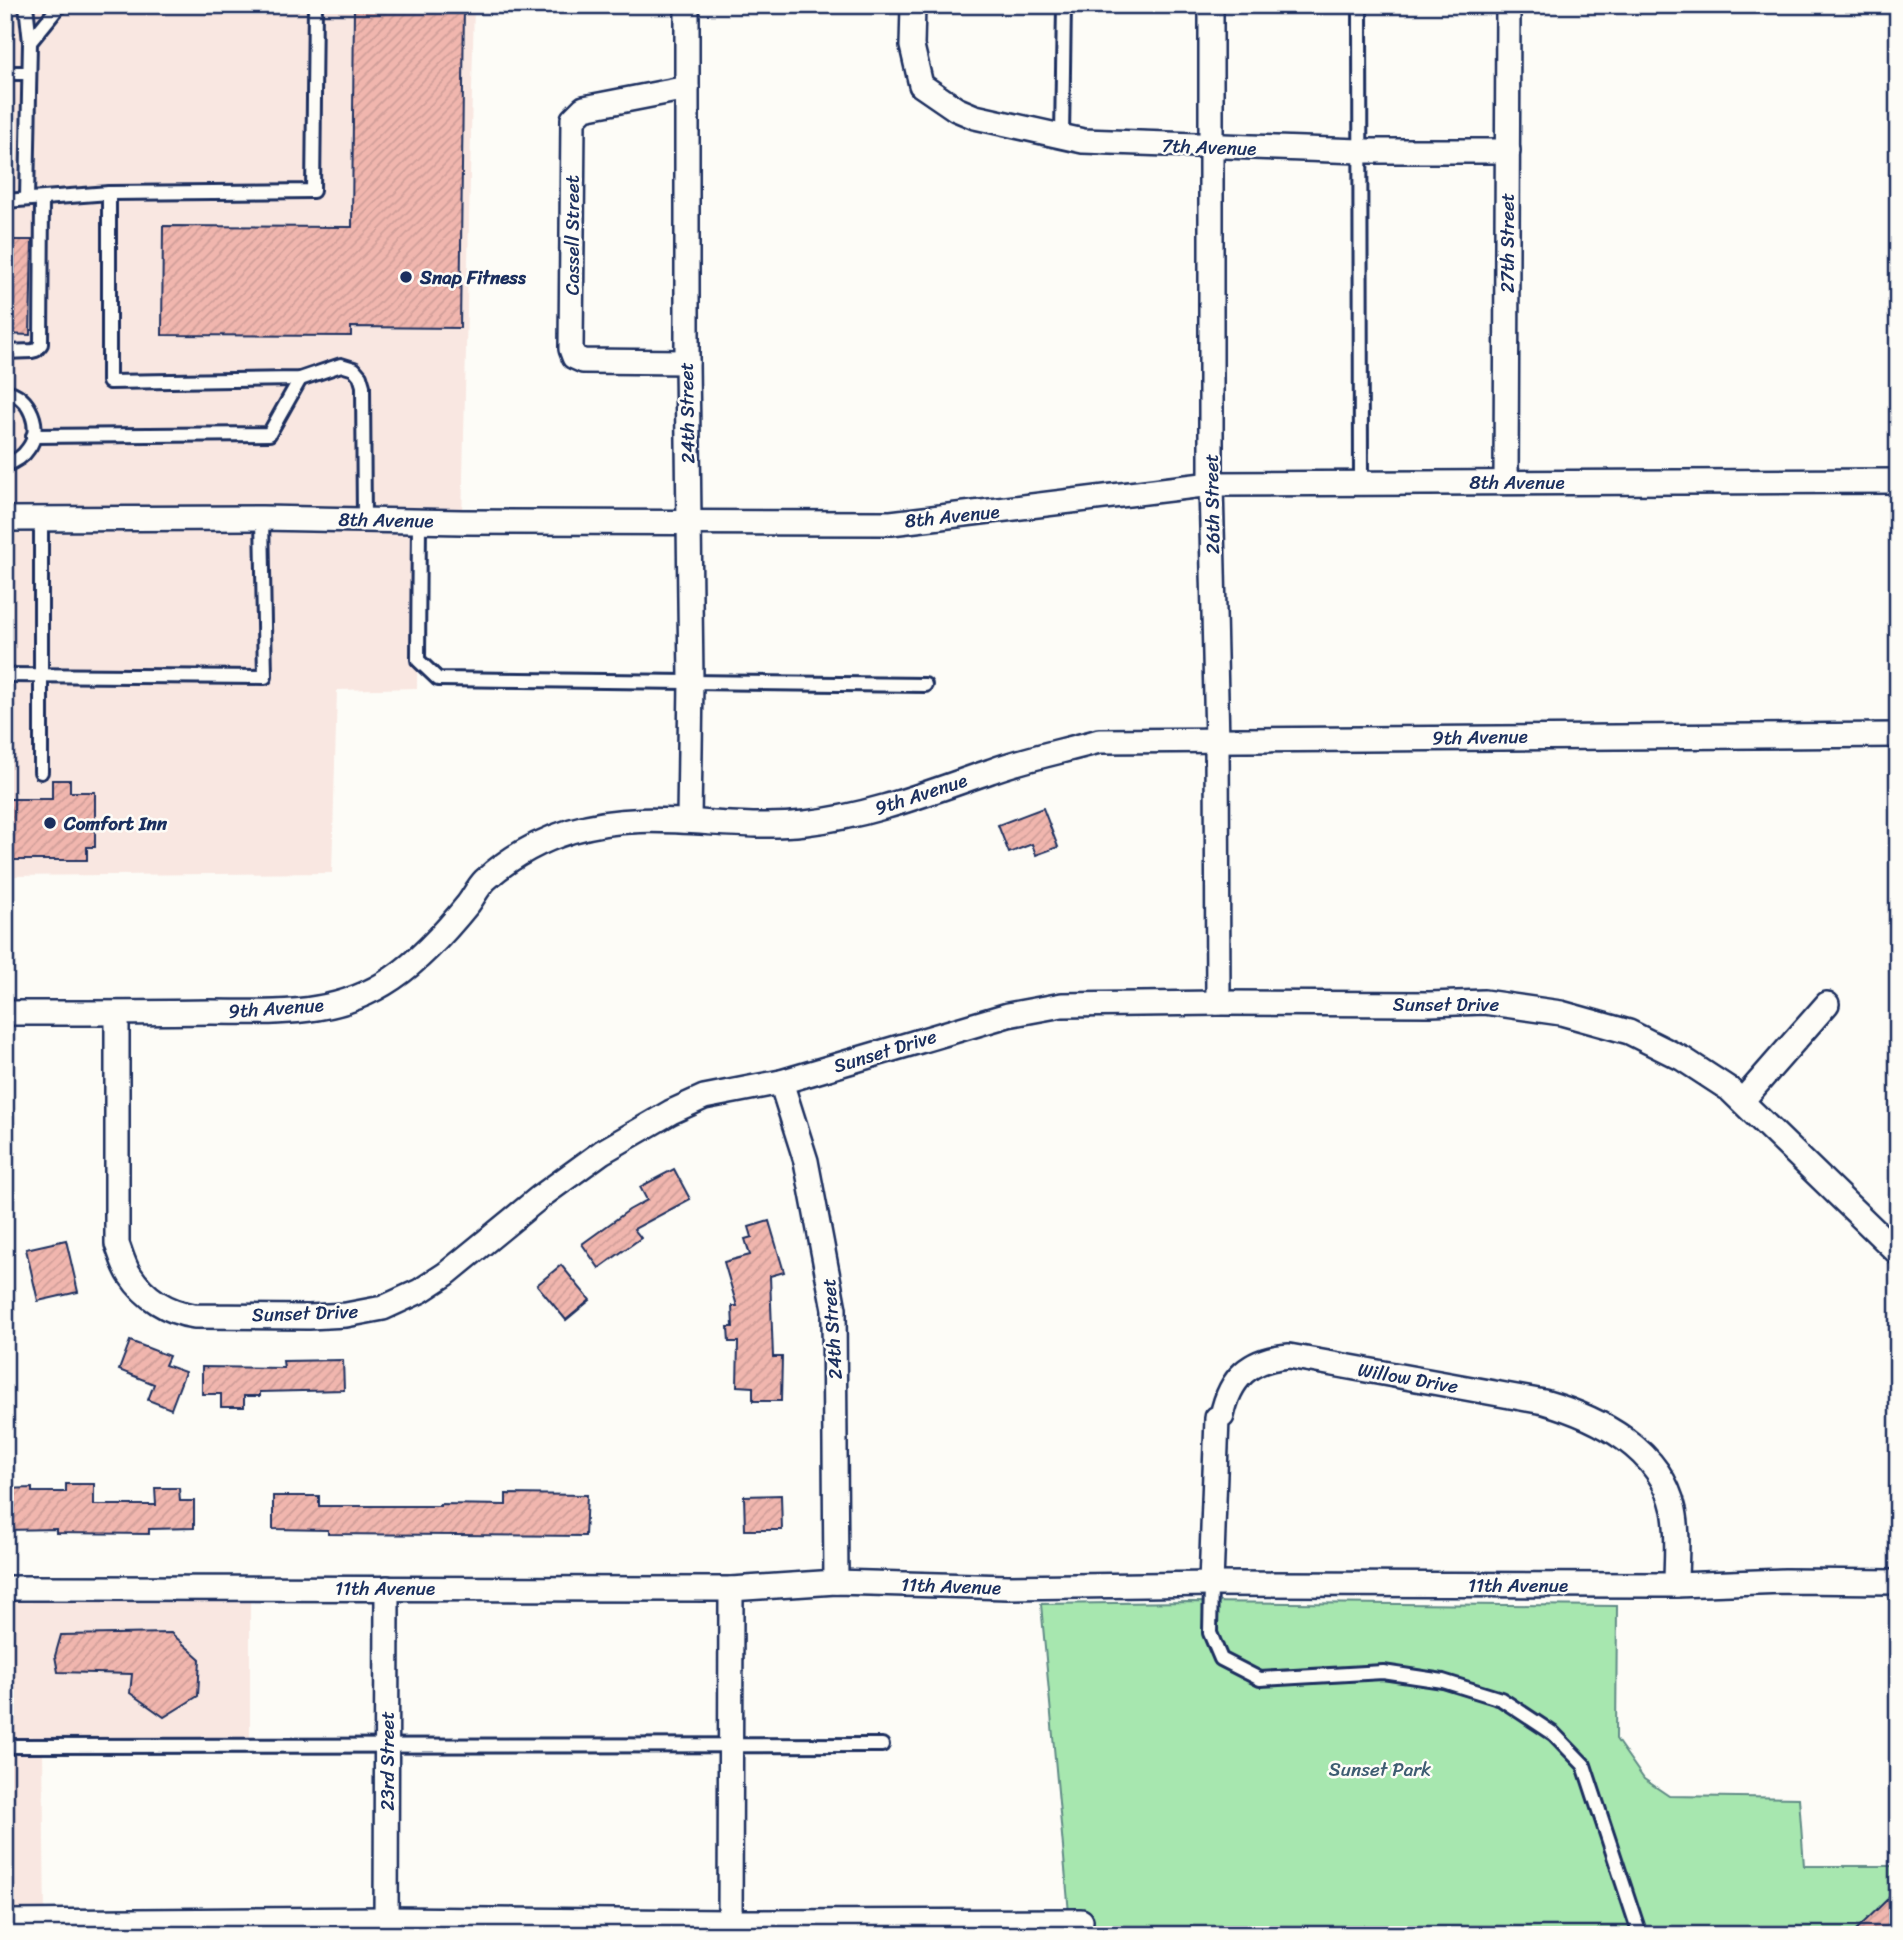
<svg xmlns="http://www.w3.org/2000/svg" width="1903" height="1940" viewBox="0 0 1903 1940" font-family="Sriracha,sans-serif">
  <defs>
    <pattern id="building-hatch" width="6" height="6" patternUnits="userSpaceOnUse" patternTransform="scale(1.75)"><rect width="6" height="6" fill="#f1b6ae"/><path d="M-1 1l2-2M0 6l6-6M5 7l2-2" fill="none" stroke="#ce9d98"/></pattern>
  </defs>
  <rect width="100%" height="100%" fill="#fdfcf7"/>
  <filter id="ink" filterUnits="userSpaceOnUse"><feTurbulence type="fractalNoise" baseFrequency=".0143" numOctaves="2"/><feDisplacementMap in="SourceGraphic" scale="14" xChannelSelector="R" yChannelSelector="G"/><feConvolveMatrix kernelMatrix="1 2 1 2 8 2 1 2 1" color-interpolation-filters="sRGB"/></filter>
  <g filter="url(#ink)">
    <!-- built -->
    <g fill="#f9e7e1">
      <polygon points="5,5 474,5 462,522 419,521 417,688 337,690 332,873 5,876"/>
      <polygon points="5,1588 250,1588 250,1747 43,1748 45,1922 5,1922"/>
    </g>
    <!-- park -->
    <polygon fill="#a7e7af" stroke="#618b86" stroke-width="2" points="1190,1602 1617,1606 1616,1739 1644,1779 1669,1796 1799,1798 1804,1866 1898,1866 1898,1935 1071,1935 1041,1604"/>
    <!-- building -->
    <g fill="url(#building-hatch)" stroke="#1b2f5e" stroke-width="2">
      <polygon points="354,5 464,5 460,328 351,327 351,336 162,335 163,226 352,227"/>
      <polygon points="5,240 32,240 30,335 5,334"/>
      <polygon points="52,780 70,780 70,792 95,792 95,847 87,847 87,860 5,860 5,799 52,799"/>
      <polygon points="1043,808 1058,847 1036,855 1032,844 1009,853 998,825"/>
      <polygon points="674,1169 690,1199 634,1229 641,1238 599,1268 582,1244 629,1210 647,1200 640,1187"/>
      <polygon points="769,1221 784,1272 770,1276 773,1357 782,1357 781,1401 753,1401 753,1387 737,1386 738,1342 729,1342 728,1327 733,1327 732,1306 737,1306 724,1262 750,1255 745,1239 752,1237 749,1227"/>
      <polygon points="66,1240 78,1292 38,1301 26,1249"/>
      <polygon points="561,1265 590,1300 566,1320 537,1285"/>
      <polygon points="130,1341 169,1356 165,1365 185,1372 171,1409 148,1400 154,1384 119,1370"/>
      <polygon points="343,1360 344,1390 260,1392 260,1396 244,1396 244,1407 221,1407 221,1394 202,1394 202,1367 284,1368 283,1361"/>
      <polygon points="66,1484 94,1484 94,1505 156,1505 155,1488 179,1488 180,1501 194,1501 194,1528 149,1529 149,1534 56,1533 56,1529 5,1530 5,1489 32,1488 32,1492 66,1492"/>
      <polygon points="506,1494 587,1495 585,1536 328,1534 328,1530 273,1529 273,1496 319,1496 319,1506 440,1506 440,1504 506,1505"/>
      <polygon points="781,1495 782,1530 745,1530 744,1496"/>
      <polygon points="171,1633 200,1659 198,1696 164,1717 130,1693 132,1674 58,1672 55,1656 61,1635"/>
      <polygon points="1898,1889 1898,1935 1851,1935"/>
    </g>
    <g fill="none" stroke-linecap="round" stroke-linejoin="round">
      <!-- lane casing -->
      <g stroke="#1b2f5e" stroke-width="18">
        <g id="lane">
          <polyline points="26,5 30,42"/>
          <polyline points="1360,5 1361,483"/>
          <polyline points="5,73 28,73"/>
          <polyline points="1062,136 1064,5"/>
          <polyline points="109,193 109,382 300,379 341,365 354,369 360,376 363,386 364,519"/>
          <polyline points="27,199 30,42 60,5"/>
          <polyline points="5,201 109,193 313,191 315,5"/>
          <polyline points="5,352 32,351 36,350 41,344 42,199"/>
          <path d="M5,391C29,394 44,429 28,449C23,457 14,462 5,465"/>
          <polyline points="33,436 269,434 300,379"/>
          <polyline points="419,521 418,660 438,679 925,685"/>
          <polyline points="5,675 265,677 262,518"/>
          <polyline points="41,772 41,519"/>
          <polyline points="1211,1584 1210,1633 1221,1659 1260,1679 1383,1672 1443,1681 1501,1699 1554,1734 1584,1765 1640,1935"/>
          <polyline points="5,1746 882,1745"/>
        </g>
      </g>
      <!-- street casing -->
      <g stroke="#1b2f5e" stroke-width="28">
        <g id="street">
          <polyline points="687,5 687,362 691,680 689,820"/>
          <polyline points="913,5 912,46 921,85 956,109 975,117 1083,141 1360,151 1508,151"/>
          <polyline points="1211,5 1211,484 1217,741 1218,1003"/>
          <polyline points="687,362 583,361 574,357 571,349 573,119 584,108 687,88"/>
          <polyline points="1506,482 1508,5"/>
          <polyline points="5,519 262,518 462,522 891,523 1211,484 1898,481"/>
          <path d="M5,1013C74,1013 142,1013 211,1012C246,1012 282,1014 317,1008C343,1004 371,993 393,978C421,959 447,930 468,904C474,896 478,887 485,880C510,857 539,841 571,831C649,807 727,832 805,823C871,816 930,792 991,771C1026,758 1064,751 1099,741L1898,735"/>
          <path d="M117,1014V1244C121,1254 124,1266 130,1275C145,1298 168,1312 194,1316L309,1317L346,1315L383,1308L420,1291L446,1274L540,1197L602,1152L671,1112L704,1097L781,1082L1008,1015L1062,1005L1218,1003L1430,1004L1484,1002L1561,1013L1629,1032L1683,1059L1729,1089L1898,1253"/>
          <polyline points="781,1082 806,1161 834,1309 836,1582"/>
          <polyline points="1742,1101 1827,1004"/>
          <path d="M1211,1584L1217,1418L1222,1416C1230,1377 1250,1359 1289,1356L1544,1402C1599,1418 1661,1449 1674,1510C1679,1534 1676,1561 1676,1585"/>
          <polyline points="5,1588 731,1589 836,1582 1008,1587 1211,1584 1676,1585 1785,1581 1898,1582"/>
          <polyline points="5,1922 386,1919 730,1922 1081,1921"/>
          <polyline points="386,1932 387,1588"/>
          <polyline points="730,1935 731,1589"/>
        </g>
      </g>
      <!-- lane -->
      <use href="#lane" stroke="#fdfcf7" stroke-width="12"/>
      <!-- street -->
      <use href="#street" stroke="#fdfcf7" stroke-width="23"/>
    </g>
  </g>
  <!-- markers -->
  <g fill="#1b2f5e" stroke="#fdfcf7" stroke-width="2.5">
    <circle cx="406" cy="277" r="7"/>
    <circle cx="50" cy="823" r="7"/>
  </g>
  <g text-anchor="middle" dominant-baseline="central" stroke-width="5" stroke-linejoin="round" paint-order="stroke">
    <!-- street labels -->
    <g font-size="19" fill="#1b2f5e" stroke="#fdfcf7">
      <text transform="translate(1209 147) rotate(2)">7th Avenue</text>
      <text transform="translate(572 235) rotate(-90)">Cassell Street</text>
      <text transform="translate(1507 243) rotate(-90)">27th Street</text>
      <text transform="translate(687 413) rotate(-91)">24th Street</text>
      <text x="1517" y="482">8th Avenue</text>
      <text transform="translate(1212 504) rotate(-91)">26th Street</text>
      <text transform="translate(952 516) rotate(-6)">8th Avenue</text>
      <text transform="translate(386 520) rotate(1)">8th Avenue</text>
      <text transform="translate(1480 737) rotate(-1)">9th Avenue</text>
      <text transform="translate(921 794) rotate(-18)">9th Avenue</text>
      <text x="1446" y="1004">Sunset Drive</text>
      <text transform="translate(276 1008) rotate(-4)">9th Avenue</text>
      <text transform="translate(885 1051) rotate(-17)">Sunset Drive</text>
      <text transform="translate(305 1313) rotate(-2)">Sunset Drive</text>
      <text transform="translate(832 1329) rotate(-94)">24th Street</text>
      <text transform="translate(1408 1378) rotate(10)">Willow Drive</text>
      <text x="1518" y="1585">11th Avenue</text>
      <text transform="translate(951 1586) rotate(2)">11th Avenue</text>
      <text x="385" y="1588">11th Avenue</text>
      <text transform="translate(387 1761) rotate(-90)">23rd Street</text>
    </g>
    <!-- poi labels -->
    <g font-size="19" font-weight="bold" fill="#1b2f5e" stroke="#fdfcf7" text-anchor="start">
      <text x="420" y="277">Snap Fitness</text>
      <text x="64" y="823">Comfort Inn</text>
    </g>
    <!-- park labels -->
    <g font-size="19" fill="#3e5d72" stroke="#fdfcf7">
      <text x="1380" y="1769">Sunset Park</text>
    </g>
  </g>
  <!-- margin -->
  <rect width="1903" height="1940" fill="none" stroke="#fdfcf7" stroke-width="28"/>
  <rect x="14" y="14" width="1875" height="1912" fill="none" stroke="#1b2f5e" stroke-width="2.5" filter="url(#ink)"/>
</svg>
